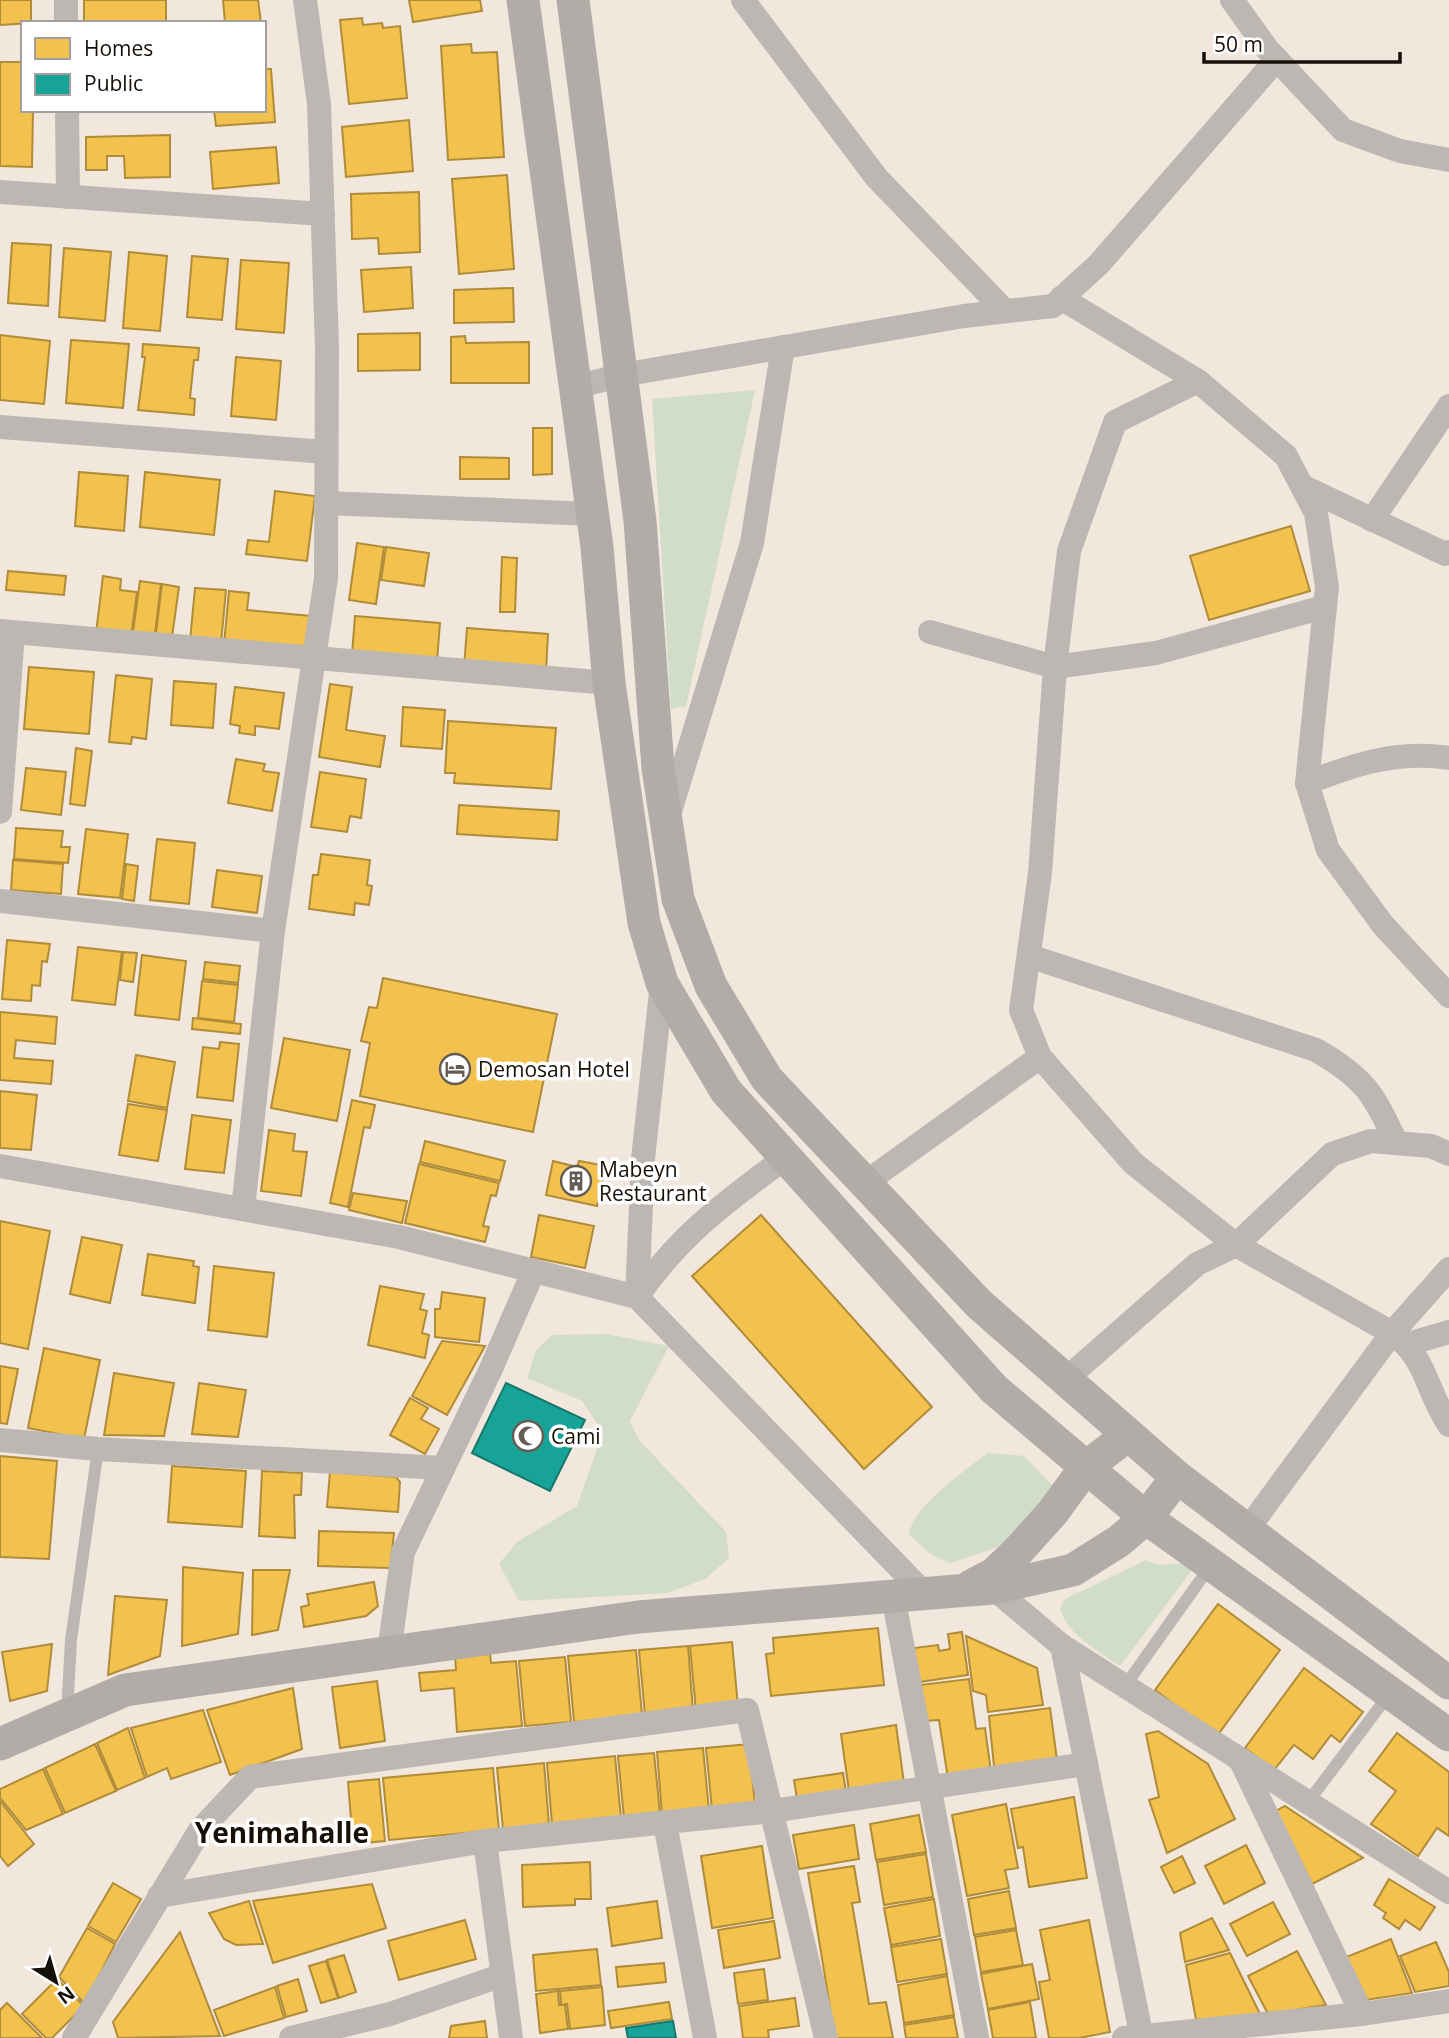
<svg xmlns="http://www.w3.org/2000/svg" width="1449" height="2038" viewBox="0 0 1449 2038" font-family="'Open Sans',sans-serif">
  <rect width="100%" height="100%" fill="#f2e7dc"/>
  <!-- green -->
  <g fill="#d1ddc8">
    <polygon points="755,390 686,706 671,709 652,399"/>
    <polygon points="606,1334 669,1346 630,1421 639,1440 726,1532 729,1558 705,1579 668,1593 519,1601 499,1564 517,1542 577,1506 603,1432 582,1401 527,1378 536,1350 552,1335"/>
    <path d="M988,1453L1024,1456L1055,1488L1037,1525L992,1549L950,1563L930,1554L909,1534C914,1505 964,1471 988,1453Z"/>
    <path d="M1146,1560L1159,1565L1184,1563L1192,1570L1120,1666C1097,1650 1070,1637 1060,1609L1065,1599Z"/>
  </g>
  <!-- homes -->
  <g fill="#f2c14e" stroke="#b08c39" stroke-width="2">
    <polygon points="0,0 31,0 31,23 0,25"/>
    <rect x="84" y="0" width="82" height="23"/>
    <polygon points="223,0 258,0 261,23 225,23"/>
    <polygon points="409,0 480,0 482,11 413,22"/>
    <polygon points="362,18 363,25 382,23 383,28 400,26 407,98 349,104 340,20"/>
    <polygon points="471,44 472,53 497,52 504,157 448,160 441,46"/>
    <polygon points="0,62 23,62 23,110 33,110 32,167 0,166"/>
    <polygon points="264,69 271,69 275,122 216,126 214,110 264,110"/>
    <polygon points="409,120 413,171 346,177 342,127"/>
    <polygon points="170,135 170,177 125,178 124,156 107,156 107,170 86,170 86,137"/>
    <polygon points="276,147 279,183 213,189 210,152"/>
    <polygon points="507,175 514,269 459,274 452,179"/>
    <polygon points="419,192 420,252 379,254 378,238 352,239 351,194"/>
    <polygon points="12,243 51,245 48,306 8,303"/>
    <polygon points="64,248 111,252 105,321 59,317"/>
    <polygon points="129,252 167,256 160,331 123,328"/>
    <polygon points="192,256 228,259 222,320 187,317"/>
    <polygon points="241,260 289,263 284,333 236,329"/>
    <polygon points="411,267 413,308 364,312 361,270"/>
    <polygon points="513,288 514,322 454,323 454,290"/>
    <polygon points="420,333 420,370 358,371 358,334"/>
    <polygon points="0,335 50,341 44,404 0,400"/>
    <polygon points="465,336 466,343 529,342 529,383 451,383 451,337"/>
    <polygon points="71,340 129,344 123,408 66,403"/>
    <polygon points="143,344 199,348 198,360 194,360 190,398 195,399 194,415 138,410 145,357 142,357"/>
    <polygon points="236,357 281,361 276,420 231,416"/>
    <polygon points="533,428 552,428 552,474 533,475"/>
    <polygon points="460,457 509,458 509,479 460,479"/>
    <polygon points="79,472 128,476 124,531 75,526"/>
    <polygon points="145,472 220,480 214,535 140,527"/>
    <polygon points="275,491 315,496 307,561 246,554 248,540 269,542"/>
    <polygon points="1291,526 1310,591 1209,620 1190,556"/>
    <polygon points="357,543 384,547 376,604 349,600"/>
    <polygon points="386,547 429,553 424,586 381,580"/>
    <polygon points="502,557 517,558 515,612 500,612"/>
    <polygon points="8,571 66,576 64,595 6,590"/>
    <polygon points="103,576 121,579 120,590 137,592 131,638 96,633"/>
    <polygon points="140,581 161,584 154,641 132,638"/>
    <polygon points="162,584 179,587 171,644 155,641"/>
    <polygon points="195,588 226,590 221,643 190,641"/>
    <polygon points="229,591 249,593 247,610 311,616 308,651 224,644"/>
    <polygon points="355,616 440,623 437,661 352,654"/>
    <polygon points="467,628 548,634 546,672 464,667"/>
    <polygon points="29,667 94,672 89,734 24,729"/>
    <polygon points="116,675 152,679 146,739 132,737 131,744 109,742"/>
    <polygon points="174,681 216,684 213,728 171,725"/>
    <polygon points="330,684 352,687 346,730 385,736 380,767 319,757"/>
    <polygon points="235,687 284,693 279,729 255,726 255,735 239,733 240,726 230,724"/>
    <polygon points="403,707 445,710 442,749 401,746"/>
    <polygon points="448,721 556,728 551,789 454,783 455,773 445,773"/>
    <polygon points="76,748 92,751 85,806 70,804"/>
    <polygon points="236,759 265,764 263,771 279,773 272,811 228,803"/>
    <polygon points="26,768 66,772 61,815 21,810"/>
    <polygon points="320,772 366,779 361,818 350,816 347,832 311,827"/>
    <polygon points="459,805 559,811 557,840 457,834"/>
    <polygon points="16,828 63,831 61,847 70,847 68,863 14,859"/>
    <polygon points="86,829 128,834 120,898 78,894"/>
    <polygon points="157,839 195,843 189,904 150,900"/>
    <polygon points="321,854 370,860 367,885 372,886 369,905 355,903 354,915 309,909 313,875 318,875"/>
    <polygon points="13,860 63,864 61,894 11,890"/>
    <polygon points="126,864 138,866 134,901 122,899"/>
    <polygon points="217,870 262,876 257,913 212,907"/>
    <polygon points="7,940 50,944 47,962 42,961 40,986 32,985 31,1001 2,999"/>
    <polygon points="78,947 122,952 115,1005 72,1000"/>
    <polygon points="123,952 137,953 133,982 120,980"/>
    <polygon points="142,955 186,961 179,1020 135,1015"/>
    <polygon points="205,962 240,966 238,983 203,979"/>
    <polygon points="383,978 557,1014 533,1132 360,1096 370,1043 361,1041 369,1007 377,1008"/>
    <polygon points="202,981 238,985 234,1022 198,1018"/>
    <polygon points="0,1012 57,1017 55,1044 16,1040 14,1058 53,1061 51,1084 0,1080"/>
    <polygon points="193,1018 241,1024 240,1034 192,1029"/>
    <polygon points="284,1038 350,1050 337,1121 271,1108"/>
    <polygon points="220,1042 239,1044 233,1101 197,1097 203,1047 219,1049"/>
    <polygon points="136,1055 175,1062 167,1108 128,1101"/>
    <polygon points="0,1091 37,1095 31,1150 0,1148"/>
    <polygon points="352,1100 375,1105 370,1128 364,1127 348,1207 330,1203"/>
    <polygon points="128,1104 167,1110 158,1161 119,1155"/>
    <polygon points="192,1115 231,1120 224,1173 185,1169"/>
    <polygon points="269,1130 295,1134 293,1151 307,1152 301,1196 261,1191"/>
    <polygon points="425,1141 505,1161 500,1181 420,1162"/>
    <polygon points="553,1161 577,1167 579,1161 606,1166 597,1206 546,1195"/>
    <polygon points="419,1164 499,1183 496,1196 491,1195 483,1226 489,1227 485,1242 405,1223"/>
    <polygon points="353,1193 407,1201 402,1223 349,1210"/>
    <polygon points="539,1215 594,1226 585,1268 531,1257"/>
    <polygon points="761,1215 932,1407 864,1469 692,1276"/>
    <polygon points="0,1221 50,1231 28,1349 0,1343"/>
    <polygon points="82,1237 122,1245 110,1303 70,1294"/>
    <polygon points="148,1254 194,1261 193,1266 199,1267 195,1303 142,1295"/>
    <polygon points="214,1266 274,1273 267,1337 208,1330"/>
    <polygon points="380,1286 424,1294 420,1309 427,1311 422,1333 429,1335 425,1358 368,1345"/>
    <polygon points="442,1292 485,1298 479,1342 435,1337 435,1309 440,1309"/>
    <polygon points="442,1341 485,1346 447,1415 412,1396"/>
    <polygon points="44,1348 100,1360 84,1439 28,1428"/>
    <polygon points="0,1366 18,1369 7,1424 0,1423"/>
    <polygon points="114,1373 174,1383 164,1436 104,1435"/>
    <polygon points="199,1383 246,1390 238,1437 192,1434"/>
    <polygon points="410,1398 428,1408 421,1419 439,1429 425,1454 390,1435"/>
    <polygon points="0,1456 57,1461 49,1559 0,1557"/>
    <polygon points="172,1466 246,1471 242,1527 168,1522"/>
    <polygon points="262,1471 302,1473 301,1495 294,1495 295,1538 259,1536"/>
    <polygon points="330,1472 396,1477 400,1482 398,1512 327,1507"/>
    <polygon points="319,1531 394,1533 390,1568 318,1566"/>
    <polygon points="183,1567 243,1573 238,1634 182,1646"/>
    <polygon points="253,1570 290,1570 278,1630 252,1635"/>
    <polygon points="374,1582 378,1606 366,1616 304,1627 301,1607 309,1605 307,1594"/>
    <polygon points="115,1596 167,1600 160,1656 108,1675"/>
    <polygon points="1218,1604 1280,1650 1217,1736 1155,1690"/>
    <polygon points="878,1628 884,1685 771,1696 766,1654 774,1653 773,1638"/>
    <polygon points="962,1632 968,1675 919,1682 914,1648 938,1645 939,1651 950,1649 948,1634"/>
    <polygon points="966,1636 1037,1668 1043,1705 988,1712 986,1695 973,1691"/>
    <polygon points="732,1642 738,1706 696,1711 690,1646"/>
    <polygon points="52,1644 47,1691 10,1701 2,1652"/>
    <polygon points="688,1646 693,1711 645,1715 639,1650"/>
    <polygon points="636,1650 642,1715 574,1722 568,1656"/>
    <polygon points="490,1654 491,1663 516,1661 522,1726 457,1732 454,1688 421,1691 419,1673 456,1670 455,1657"/>
    <polygon points="565,1657 571,1722 525,1726 519,1661"/>
    <polygon points="1304,1668 1363,1712 1340,1742 1331,1735 1313,1759 1294,1745 1274,1770 1245,1748"/>
    <polygon points="969,1679 976,1729 985,1728 991,1772 948,1779 939,1720 924,1721 920,1685"/>
    <polygon points="377,1681 385,1741 340,1748 332,1687"/>
    <polygon points="293,1688 302,1749 230,1775 207,1710"/>
    <polygon points="1050,1708 1058,1767 995,1776 989,1716"/>
    <polygon points="203,1710 221,1762 171,1779 167,1768 147,1777 131,1728"/>
    <polygon points="896,1725 904,1783 849,1791 841,1734"/>
    <polygon points="128,1728 145,1778 117,1790 97,1743"/>
    <polygon points="1158,1731 1208,1764 1235,1819 1167,1853 1149,1800 1159,1797 1146,1734"/>
    <polygon points="1397,1733 1449,1772 1449,1836 1437,1828 1418,1856 1371,1824 1396,1791 1369,1771"/>
    <polygon points="95,1744 116,1791 65,1813 45,1768"/>
    <polygon points="749,1744 755,1805 712,1809 706,1748"/>
    <polygon points="703,1748 709,1810 662,1814 657,1752"/>
    <polygon points="654,1753 660,1814 624,1818 618,1756"/>
    <polygon points="615,1756 621,1818 552,1824 547,1763"/>
    <polygon points="544,1763 549,1825 503,1829 497,1768"/>
    <polygon points="493,1768 499,1830 389,1840 383,1778"/>
    <polygon points="43,1769 63,1814 26,1830 0,1798 0,1789"/>
    <polygon points="843,1773 846,1792 797,1799 794,1780"/>
    <polygon points="379,1779 385,1841 353,1844 348,1782"/>
    <polygon points="1074,1797 1087,1878 1029,1887 1023,1847 1018,1848 1011,1809"/>
    <polygon points="0,1801 34,1844 8,1866 0,1856"/>
    <polygon points="1006,1804 1018,1868 1005,1870 1009,1888 967,1896 952,1815"/>
    <polygon points="1285,1806 1363,1858 1306,1887 1276,1811"/>
    <polygon points="919,1815 926,1852 876,1860 870,1824"/>
    <polygon points="854,1825 859,1859 799,1869 793,1835"/>
    <polygon points="1246,1845 1265,1883 1224,1904 1205,1866"/>
    <polygon points="762,1846 773,1918 712,1928 701,1856"/>
    <polygon points="926,1854 933,1897 884,1905 877,1862"/>
    <polygon points="1182,1856 1195,1883 1174,1893 1161,1867"/>
    <polygon points="590,1862 591,1899 575,1899 575,1905 523,1907 522,1865"/>
    <polygon points="854,1866 860,1902 852,1903 869,2004 886,2002 893,2038 835,2038 808,1873"/>
    <polygon points="1389,1879 1435,1907 1420,1930 1405,1920 1399,1929 1383,1918 1386,1913 1374,1905"/>
    <polygon points="113,1883 141,1899 116,1942 88,1926"/>
    <polygon points="372,1884 386,1928 273,1963 253,1901"/>
    <polygon points="1009,1891 1016,1928 974,1935 968,1899"/>
    <polygon points="934,1899 940,1936 891,1945 884,1908"/>
    <polygon points="249,1901 263,1944 236,1945 224,1939 209,1913"/>
    <polygon points="657,1901 662,1938 612,1946 607,1908"/>
    <polygon points="1273,1902 1290,1934 1247,1956 1230,1924"/>
    <polygon points="1212,1918 1229,1950 1185,1962 1180,1933"/>
    <polygon points="465,1920 476,1959 399,1980 388,1941"/>
    <polygon points="1089,1920 1110,2032 1079,2038 1049,2038 1039,1982 1050,1980 1040,1930"/>
    <polygon points="774,1921 780,1958 724,1968 718,1930"/>
    <polygon points="87,1928 115,1944 85,2004 59,1977"/>
    <polygon points="1016,1930 1023,1965 981,1972 975,1937"/>
    <polygon points="180,1932 220,2036 118,2038 113,2022"/>
    <polygon points="941,1939 947,1974 897,1982 891,1947"/>
    <polygon points="1391,1939 1412,1993 1359,2001 1339,1960"/>
    <polygon points="1436,1942 1449,1972 1449,1986 1415,1992 1400,1956"/>
    <polygon points="597,1949 601,1985 536,1991 533,1955"/>
    <polygon points="1297,1951 1326,2005 1268,2014 1248,1976"/>
    <polygon points="1230,1953 1260,2014 1196,2020 1186,1965"/>
    <polygon points="344,1955 356,1992 339,1998 327,1960"/>
    <polygon points="326,1961 338,1998 321,2003 309,1966"/>
    <polygon points="664,1963 666,1982 618,1987 616,1967"/>
    <polygon points="1032,1964 1039,1999 988,2009 981,1974"/>
    <polygon points="764,1969 768,2000 738,2004 734,1973"/>
    <polygon points="947,1976 954,2015 904,2023 898,1985"/>
    <polygon points="57,1979 84,2006 52,2038 46,2038 22,2014"/>
    <polygon points="298,1979 307,2011 286,2017 277,1986"/>
    <polygon points="275,1987 284,2018 224,2036 214,2010"/>
    <polygon points="602,1987 605,2025 570,2029 567,2004 561,2005 560,1991"/>
    <polygon points="558,1991 559,2005 565,2005 568,2029 540,2033 536,1994"/>
    <polygon points="795,1998 799,2026 768,2030 769,2038 743,2038 739,2006"/>
    <polygon points="669,2002 672,2019 611,2028 608,2011"/>
    <polygon points="1030,2002 1036,2038 993,2038 988,2010"/>
    <polygon points="7,2003 42,2038 0,2038 0,2010"/>
    <polygon points="954,2017 958,2038 906,2038 904,2025"/>
    <polygon points="485,2021 487,2038 449,2038 451,2026"/>
  </g>
  <!-- public -->
  <g fill="#17a398" stroke="#17776d" stroke-width="2">
    <polygon points="506,1383 585,1420 550,1491 472,1453"/>
    <polygon points="673,2021 676,2038 628,2038 626,2028"/>
  </g>
  <g fill="none" stroke-linecap="round" stroke-linejoin="round">
    <!-- lane -->
    <g stroke="#bcb7b3" stroke-width="12">
      <polyline points="1125,1686 1211,1565"/>
      <polyline points="67,1713 71,1640 98,1449"/>
      <polyline points="1308,1802 1390,1693"/>
    </g>
    <!-- street -->
    <g stroke="#bcb7b3" stroke-width="24">
      <polyline points="66,0 66,23"/>
      <polyline points="743,0 876,177 1005,311"/>
      <polyline points="1232,0 1268,50 1343,130 1400,151 1449,160"/>
      <polyline points="67,110 68,197"/>
      <polyline points="0,192 323,214"/>
      <polyline points="1061,298 1198,381 1286,456 1316,513 1327,587 1307,783 1328,850 1383,925 1449,996"/>
      <polyline points="1198,381 1115,422 1069,551 1055,667 1040,873 1021,1010 1040,1057 1133,1163 1236,1245 1332,1154 1371,1141 1431,1146 1449,1154"/>
      <polyline points="575,387 622,375 964,316 1053,306 1099,264 1277,59"/>
      <polyline points="0,427 326,452"/>
      <polyline points="1302,486 1445,554 1449,552"/>
      <polyline points="326,503 592,514"/>
      <polyline points="1372,520 1449,406"/>
      <polyline points="0,631 609,683"/>
      <polyline points="930,632 1055,667 1156,653 1324,607"/>
      <path d="M1307,783C1355,764 1398,750 1449,758"/>
      <polyline points="0,812 13,633"/>
      <polyline points="668,818 752,543 783,347"/>
      <polyline points="0,901 273,931"/>
      <path d="M1029,956L1316,1050C1363,1077 1375,1094 1396,1143"/>
      <polyline points="662,983 643,1159 637,1297 925,1594"/>
      <path d="M0,1166L399,1237L637,1297C680,1234 725,1203 786,1157"/>
      <polyline points="865,1183 1040,1057"/>
      <polyline points="243,1209 273,931 326,578 327,347 319,104 305,0"/>
      <polyline points="1408,1344 1449,1332"/>
      <polyline points="1066,1379 1197,1264 1236,1245 1392,1333 1449,1269"/>
      <polyline points="0,1440 98,1449 443,1468"/>
      <path d="M1247,1530L1392,1333C1428,1359 1425,1389 1449,1425"/>
      <polyline points="993,1588 1062,1646 1142,2038"/>
      <polyline points="893,1596 977,2038"/>
      <polyline points="1062,1646 1449,1892"/>
      <polyline points="389,1652 403,1552 490,1371 534,1270"/>
      <polyline points="1240,1759 1362,2014"/>
      <polyline points="665,1823 705,2038"/>
      <polyline points="485,1841 511,2038"/>
      <polyline points="159,1896 485,1841 772,1811 1086,1764"/>
      <polyline points="74,2038 200,1830 250,1777 747,1710 826,2038"/>
      <polyline points="291,2038 390,2014 503,1975"/>
      <polyline points="1124,2038 1362,2014 1449,2001"/>
    </g>
    <!-- secondary -->
    <g stroke="#b2aca8" stroke-width="33">
      <polyline points="523,0 597,547 609,683 644,923 662,983 726,1091 994,1389 1146,1518 1449,1735"/>
      <polyline points="573,0 640,521 658,768 678,899 711,986 767,1079 979,1304 1177,1477 1449,1683"/>
      <polyline points="971,1586 994,1574 1018,1551 1053,1512 1085,1468 1128,1435"/>
      <polyline points="0,1744 125,1690 638,1617 993,1588 1073,1570 1119,1541 1146,1518 1177,1477"/>
    </g>
  </g>
  <!-- icons -->
  <defs>
    <g id="hotel-ring" transform="scale(1.575)"><circle r="9.5" fill="#fff" stroke="#645b53" stroke-width="1.5"/><path d="M-6-4.5h1.5V1H6V5H4.5V3h-9V5H-6ZM-4 0a1.8 1.8 0 1 1 3.6 0ZM.5 0V-2.5h3Q6-2.5 6 0Z" fill="#645b53"/></g>
    <g id="building-ring" transform="scale(1.575)"><circle r="9.5" fill="#fff" stroke="#645b53" stroke-width="1.5"/><path d="M-4-6H4V6H1V3H-1V6H-4ZM-2.5-4.3h1.7v1.8h-1.7ZM.8-4.3h1.7v1.8H.8ZM-2.5-1h1.7V.8h-1.7ZM.8-1h1.7V.8H.8Z" fill="#645b53"/></g>
    <g id="mosque-ring" transform="scale(1.575)"><circle r="9.5" fill="#fff" stroke="#645b53" stroke-width="1.5"/><path d="M3.5-4.9A6 6 0 1 0 3.5 4.9A5 5 0 1 1 3.5-4.9Z" fill="#645b53"/></g>
  </defs>
  <g fill-rule="evenodd">
    <use href="#hotel-ring" x="455" y="1069"/>
    <use href="#building-ring" x="576" y="1181"/>
    <use href="#mosque-ring" x="528" y="1436"/>
  </g>
  <g text-anchor="middle" dominant-baseline="central" stroke-width="7" stroke-linejoin="round" paint-order="stroke">
    <!-- poi labels -->
    <g font-size="21" fill="#171009" stroke="#fff" text-anchor="start">
      <text x="478" y="1069">Demosan Hotel</text>
      <text x="599" y="1169">Mabeyn<tspan x="599" dy="24">Restaurant</tspan></text>
      <text x="551" y="1436">Cami</text>
    </g>
    <!-- district labels -->
    <g font-size="28" font-weight="bold" fill="#171009" stroke="#fff">
      <text x="282" y="1832">Yenimahalle</text>
    </g>
  </g>
  <!-- legend -->
  <rect x="21" y="21" width="245" height="91" fill="#ffffff" stroke="#a29f9d" stroke-width="2"/>
  <rect x="35" y="38" width="35" height="21" fill="#f2c14e" stroke="#a29f9d" stroke-width="2"/>
  <text x="84" y="56" font-size="21" fill="#171009">Homes</text>
  <rect x="35" y="74" width="35" height="21" fill="#17a398" stroke="#a29f9d" stroke-width="2"/>
  <text x="84" y="91" font-size="21" fill="#171009">Public</text>
  <!-- north arrow -->
  <g transform="translate(56 1982) rotate(143)" stroke="#ffffff" stroke-width="5" paint-order="stroke">
  <path d="M0-5L12 26L0 18L-12 26Z" fill="#171009"/>
  <text y="-10" font-size="19" font-weight="bold" text-anchor="middle" fill="#171009">N</text>
  </g>
  <!-- scale -->
  <path d="M1204 52v10h196v-10" fill="none" stroke="#171009" stroke-width="3.5"/>
  <text x="1214" y="52" font-size="21" fill="#171009" stroke="#ffffff" stroke-width="5" paint-order="stroke">50 m</text>
</svg>
